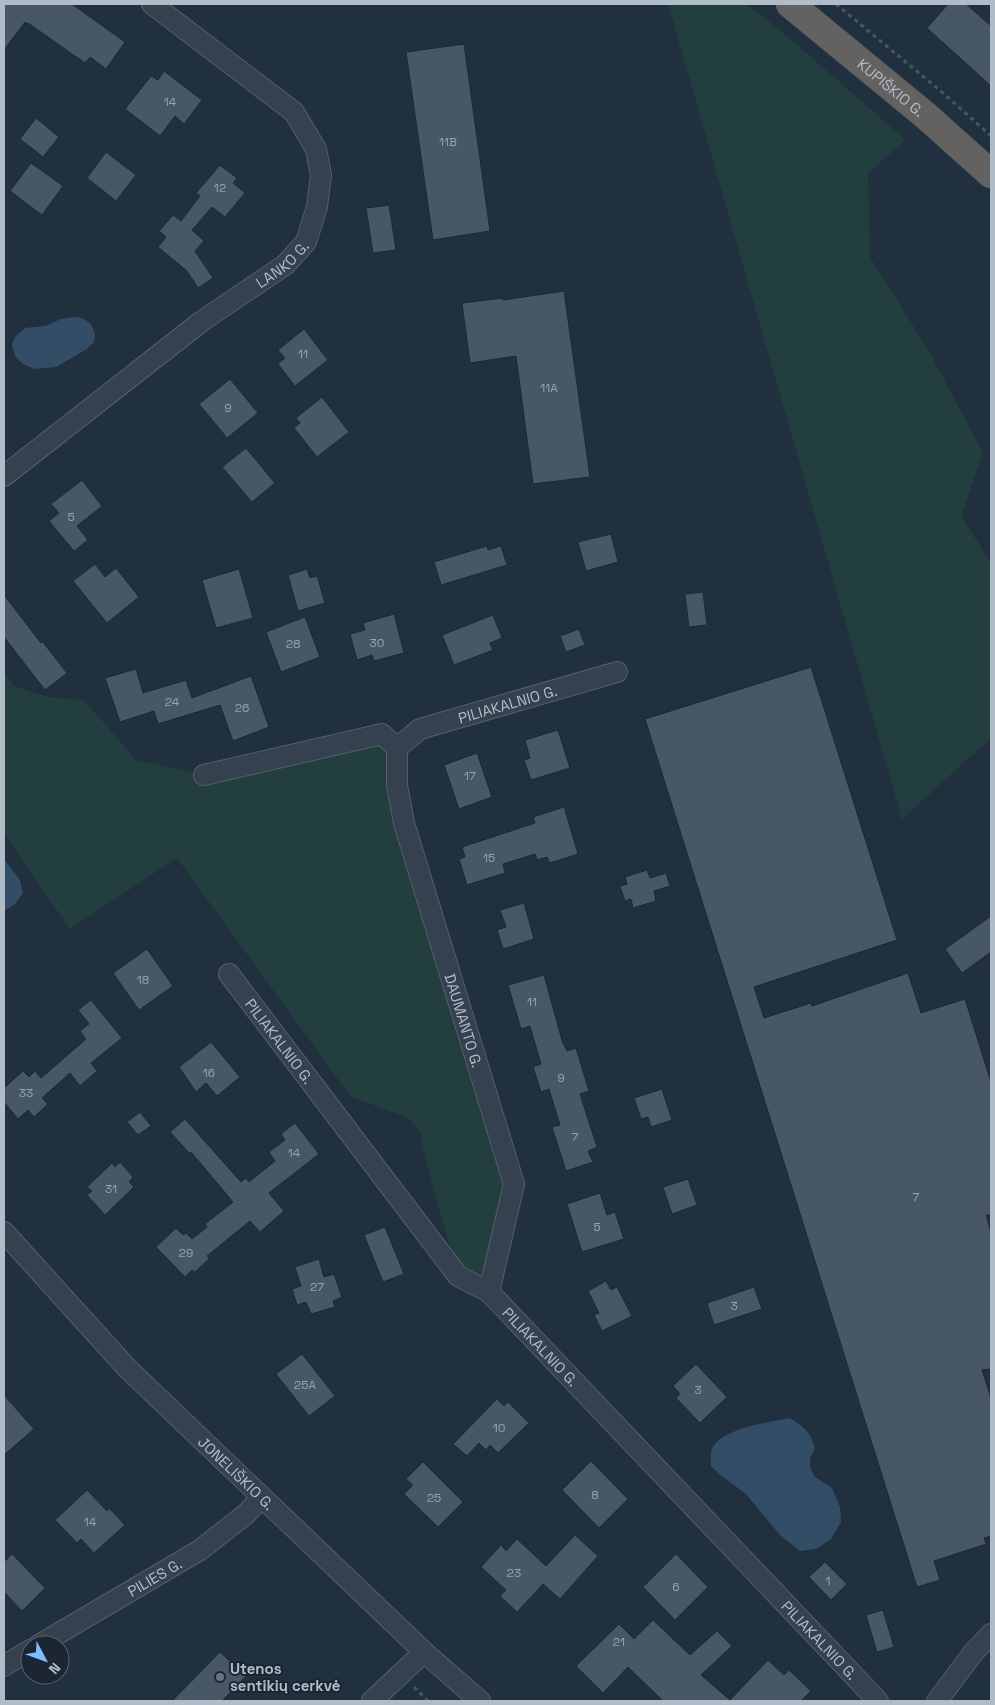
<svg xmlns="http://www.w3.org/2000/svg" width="995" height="1705" viewBox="0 0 995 1705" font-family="'Space Grotesk',sans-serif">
  <rect width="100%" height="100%" fill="#21303e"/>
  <!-- green -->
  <g fill="#233e3f">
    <polygon points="668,4 747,4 780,30 906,140 868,173 870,257 929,351 983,453 961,516 991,563 991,738 902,819"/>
    <polygon points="4,672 14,686 47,697 84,700 136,760 204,775 382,734 514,1184 489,1292 458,1276 422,1147 421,1133 407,1117 351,1097 177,858 70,929 4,834"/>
  </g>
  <!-- water -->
  <g fill="#344d66">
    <polygon points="77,317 84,319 91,324 95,333 94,342 87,349 56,367 34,369 23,364 15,356 12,345 15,337 25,328 46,326 61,319"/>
    <polygon points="4,859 20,880 23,893 15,904 4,911"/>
    <path d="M790,1418C805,1428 810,1431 815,1449L810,1458V1467L815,1477L832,1488L840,1507L841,1522L831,1539L816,1549L800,1551L780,1535L746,1494L719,1474L711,1466C711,1460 710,1451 713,1447C726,1427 768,1423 790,1418Z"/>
  </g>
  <!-- building -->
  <g fill="#475767" stroke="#1d2834">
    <polygon points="4,4 72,4 125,42 106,69 90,57 85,63 28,23 27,24 25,22 4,50"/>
    <polygon points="948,4 966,4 991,26 991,86 927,28"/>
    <polygon points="464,44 490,231 433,240 406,52"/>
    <polygon points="164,71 202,100 184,124 175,116 160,136 125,109 151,76 158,80"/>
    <polygon points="36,118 59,137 43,157 20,139"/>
    <polygon points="106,152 136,175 116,201 87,178"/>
    <polygon points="31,163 63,186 42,215 10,191"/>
    <polygon points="220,165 237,178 233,183 245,193 225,217 212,207 192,230 204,241 195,251 213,278 198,288 187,271 158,247 166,237 159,231 173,215 181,221 200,196 196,193"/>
    <polygon points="389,205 396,250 373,253 366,208"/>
    <polygon points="564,291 590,477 533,484 516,356 470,363 462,303 503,298 503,300"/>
    <polygon points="304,329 328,360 295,386 278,364 285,358 278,350"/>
    <polygon points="230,379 258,413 227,438 199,404"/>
    <polygon points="322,397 349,432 317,457 294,428 300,423 296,418"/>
    <polygon points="246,448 275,483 252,502 222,467"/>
    <polygon points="82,480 102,506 77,526 88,540 74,551 49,521 59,513 51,504"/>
    <polygon points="611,534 618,562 586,571 578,542"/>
    <polygon points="487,546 488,550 501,546 507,565 441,585 434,562"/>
    <polygon points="95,564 105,577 116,568 139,597 107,623 73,581"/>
    <polygon points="239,569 253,618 216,628 202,580"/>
    <polygon points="307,569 310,578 317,576 325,603 298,611 288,575"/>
    <polygon points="703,592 707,625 689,627 685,594"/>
    <polygon points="4,595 41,643 42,641 67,673 45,690 4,637"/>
    <polygon points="394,614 404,653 374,661 372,655 357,660 350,634 365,630 363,623"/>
    <polygon points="493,615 502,638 490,643 493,650 454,665 442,635"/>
    <polygon points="305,617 320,657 281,672 266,632"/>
    <polygon points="579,629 585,645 566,652 560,636"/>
    <polygon points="811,667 897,940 754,987 764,1018 811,1003 812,1006 908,973 921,1013 965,999 991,1082 991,1215 986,1215 991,1232 991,1369 982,1370 991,1398 991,1536 984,1538 986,1544 934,1561 940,1580 917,1587 645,719"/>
    <polygon points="136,669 143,693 186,680 192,698 251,676 269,727 233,741 220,705 158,724 154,711 120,722 105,678"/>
    <polygon points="558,730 570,768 531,780 524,760 530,758 525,740"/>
    <polygon points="477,753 492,797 459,809 444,765"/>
    <polygon points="564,807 578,854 550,863 547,857 537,860 535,854 503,864 505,873 467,885 459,859 465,857 462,847 535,823 533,817"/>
    <polygon points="647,870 650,878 666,873 670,886 654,891 656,901 633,908 631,899 625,901 620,886 627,884 625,877"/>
    <polygon points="524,903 534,939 503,949 497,930 506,927 500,910"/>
    <polygon points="991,916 991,952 962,973 945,949"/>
    <polygon points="147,949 173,986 139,1010 113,973"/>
    <polygon points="544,975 563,1044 564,1044 567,1051 576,1048 589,1091 580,1094 597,1147 588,1151 593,1162 566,1171 552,1127 560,1125 549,1089 541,1092 533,1067 541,1064 530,1026 521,1029 508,985"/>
    <polygon points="91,1000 122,1038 91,1063 97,1071 80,1086 70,1073 42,1098 48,1104 34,1117 28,1110 18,1119 4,1102 4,1088 23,1071 29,1077 35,1071 41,1078 86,1039 80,1031 89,1024 78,1010"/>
    <polygon points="211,1042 240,1077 217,1096 206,1083 196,1092 179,1067"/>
    <polygon points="662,1089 672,1120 651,1127 648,1117 641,1119 634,1098"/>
    <polygon points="140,1112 151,1126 138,1135 127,1122"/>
    <polygon points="185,1119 241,1182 246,1178 249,1182 275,1161 269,1152 285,1140 281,1134 295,1123 319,1154 269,1193 284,1211 260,1232 250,1221 207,1256 210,1258 195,1272 192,1270 185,1277 156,1247 176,1228 183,1235 186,1233 192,1239 207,1227 205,1224 233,1202 191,1152 190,1154 170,1132"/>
    <polygon points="120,1162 133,1177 129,1182 134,1187 105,1215 87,1195 92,1191 87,1187 112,1163 115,1167"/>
    <polygon points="688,1179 697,1205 672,1214 663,1187"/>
    <polygon points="600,1193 607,1215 615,1212 624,1239 582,1252 567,1204"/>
    <polygon points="385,1227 404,1274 383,1282 364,1235"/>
    <polygon points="319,1259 324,1277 334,1274 342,1297 333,1301 335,1307 311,1314 306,1302 297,1305 292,1289 301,1286 295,1267"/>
    <polygon points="606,1281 611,1290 617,1287 632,1316 602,1331 594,1315 599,1313 588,1291"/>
    <polygon points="754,1287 762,1309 714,1325 707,1303"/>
    <polygon points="302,1354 335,1396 309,1416 276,1374"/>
    <polygon points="696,1364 727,1397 700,1423 676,1398 680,1394 673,1386"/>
    <polygon points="4,1395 34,1429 4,1455"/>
    <polygon points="497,1399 504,1406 508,1402 529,1423 498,1453 490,1445 486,1450 479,1443 467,1456 453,1444"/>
    <polygon points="591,1461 628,1499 599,1528 562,1490"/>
    <polygon points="423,1462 463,1502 438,1527 404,1494 413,1485 406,1479"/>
    <polygon points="87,1490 107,1511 109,1508 125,1525 94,1553 81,1539 77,1543 55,1520"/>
    <polygon points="575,1535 598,1556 560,1599 543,1584 517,1612 500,1596 506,1590 481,1567 501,1545 506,1551 517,1539 546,1566"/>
    <polygon points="12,1554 45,1588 22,1611 4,1592 4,1562"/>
    <polygon points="676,1554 708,1587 675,1620 643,1587"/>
    <polygon points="825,1562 847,1584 831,1600 809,1577"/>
    <polygon points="883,1610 894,1647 877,1652 866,1615"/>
    <polygon points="653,1620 690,1655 717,1631 732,1646 701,1675 730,1700 768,1660 784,1675 789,1670 811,1691 801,1701 663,1701 628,1667 603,1693 576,1666 619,1624 634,1639"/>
    <polygon points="220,1652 246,1676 222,1701 172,1701"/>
  </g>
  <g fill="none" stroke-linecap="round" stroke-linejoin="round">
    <!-- minor casing -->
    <g stroke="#545f6b" stroke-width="22">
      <g id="minor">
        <path id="s1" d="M4,476L202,321L285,265L306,242L317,207L321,175L316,149L294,112L152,4"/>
        <path id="s2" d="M397,748V785L404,823L514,1184L489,1292"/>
        <path id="s3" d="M204,775L382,734L397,748L420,729L617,672"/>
        <path id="s4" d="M229,974L458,1276L489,1292L878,1701"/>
        <path id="s5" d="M4,1232L127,1368L424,1652L480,1701"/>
        <path id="s6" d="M39,1645L200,1550L246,1514L261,1498"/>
        <polyline points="4,1666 30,1650"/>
        <polyline points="372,1701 424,1652"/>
        <polyline points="937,1701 973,1653 991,1634"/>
      </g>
    </g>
    <!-- trunk casing -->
    <g stroke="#414c58" stroke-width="29">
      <g id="trunk">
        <path id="s7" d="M790,4L925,115L991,174"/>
      </g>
    </g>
    <!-- path -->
    <g stroke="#415b5c" stroke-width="3" stroke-dasharray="4 4" stroke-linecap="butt">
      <polyline points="836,4 943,93 991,136"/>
      <polyline points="414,1687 428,1701"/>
    </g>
    <!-- minor -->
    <use href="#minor" stroke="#35414e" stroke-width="20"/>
    <!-- trunk -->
    <use href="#trunk" stroke="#646260" stroke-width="28"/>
  </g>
  <!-- markers -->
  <circle fill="#6b7280" stroke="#1b2632" stroke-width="2" cx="220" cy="1677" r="5"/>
  <g text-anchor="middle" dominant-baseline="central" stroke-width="4" stroke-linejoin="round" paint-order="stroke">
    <!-- number labels -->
    <g font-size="12" fill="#96a3b0">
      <text x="170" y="102">14</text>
      <text x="448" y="142">11B</text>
      <text x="220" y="188">12</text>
      <text x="303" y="354">11</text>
      <text x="549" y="388">11A</text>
      <text x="228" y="408">9</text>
      <text x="71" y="517">5</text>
      <text x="377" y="643">30</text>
      <text x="293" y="644">28</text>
      <text x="172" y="702">24</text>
      <text x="242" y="708">26</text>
      <text x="470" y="776">17</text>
      <text x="489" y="858">15</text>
      <text x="143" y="980">18</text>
      <text x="532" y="1002">11</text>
      <text x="209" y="1073">16</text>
      <text x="561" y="1078">9</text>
      <text x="26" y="1093">33</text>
      <text x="575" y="1137">7</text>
      <text x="294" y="1153">14</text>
      <text x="111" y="1189">31</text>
      <text x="916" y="1197">7</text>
      <text x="597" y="1227">5</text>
      <text x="186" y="1253">29</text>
      <text x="317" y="1287">27</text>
      <text x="734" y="1306">3</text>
      <text x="305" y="1385">25A</text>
      <text x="698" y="1390">3</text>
      <text x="499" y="1428">10</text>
      <text x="595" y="1495">8</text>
      <text x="434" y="1498">25</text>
      <text x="90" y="1522">14</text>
      <text x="514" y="1573">23</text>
      <text x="828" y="1581">1</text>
      <text x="676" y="1587">6</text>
      <text x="619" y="1642">21</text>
    </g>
    <!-- street labels -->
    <g font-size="15" fill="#b1bcc9" stroke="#1b2632">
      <text stroke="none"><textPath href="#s7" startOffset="131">KUPIŠKIO G.</textPath></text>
      <text stroke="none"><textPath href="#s1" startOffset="350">LANKO G.</textPath></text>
      <text stroke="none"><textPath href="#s3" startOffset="324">PILIAKALNIO G.</textPath></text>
      <text stroke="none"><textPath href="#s2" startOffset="282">DAUMANTO G.</textPath></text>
      <text stroke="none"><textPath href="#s4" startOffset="84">PILIAKALNIO G.</textPath></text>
      <text stroke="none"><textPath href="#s4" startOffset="489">PILIAKALNIO G.</textPath></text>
      <text stroke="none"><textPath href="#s5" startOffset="335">JONELIŠKIO G.</textPath></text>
      <text stroke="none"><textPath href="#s6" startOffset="134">PILIES G.</textPath></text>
      <text stroke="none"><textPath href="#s4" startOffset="894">PILIAKALNIO G.</textPath></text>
    </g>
    <!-- poi labels -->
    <g font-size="15" font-weight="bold" fill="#b1bcc9" stroke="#1b2632" text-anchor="start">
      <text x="230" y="1668">Utenos<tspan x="230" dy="17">sentikių cerkvė</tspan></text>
    </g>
  </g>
  <!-- border -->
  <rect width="995" height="1705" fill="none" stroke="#b1bcc9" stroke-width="10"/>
  <!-- north arrow -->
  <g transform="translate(45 1660) rotate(131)"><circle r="24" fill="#1b2632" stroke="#57626e"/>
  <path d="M0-4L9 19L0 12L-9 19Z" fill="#80bbff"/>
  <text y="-8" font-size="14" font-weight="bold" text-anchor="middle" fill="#b1bcc9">N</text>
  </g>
</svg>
